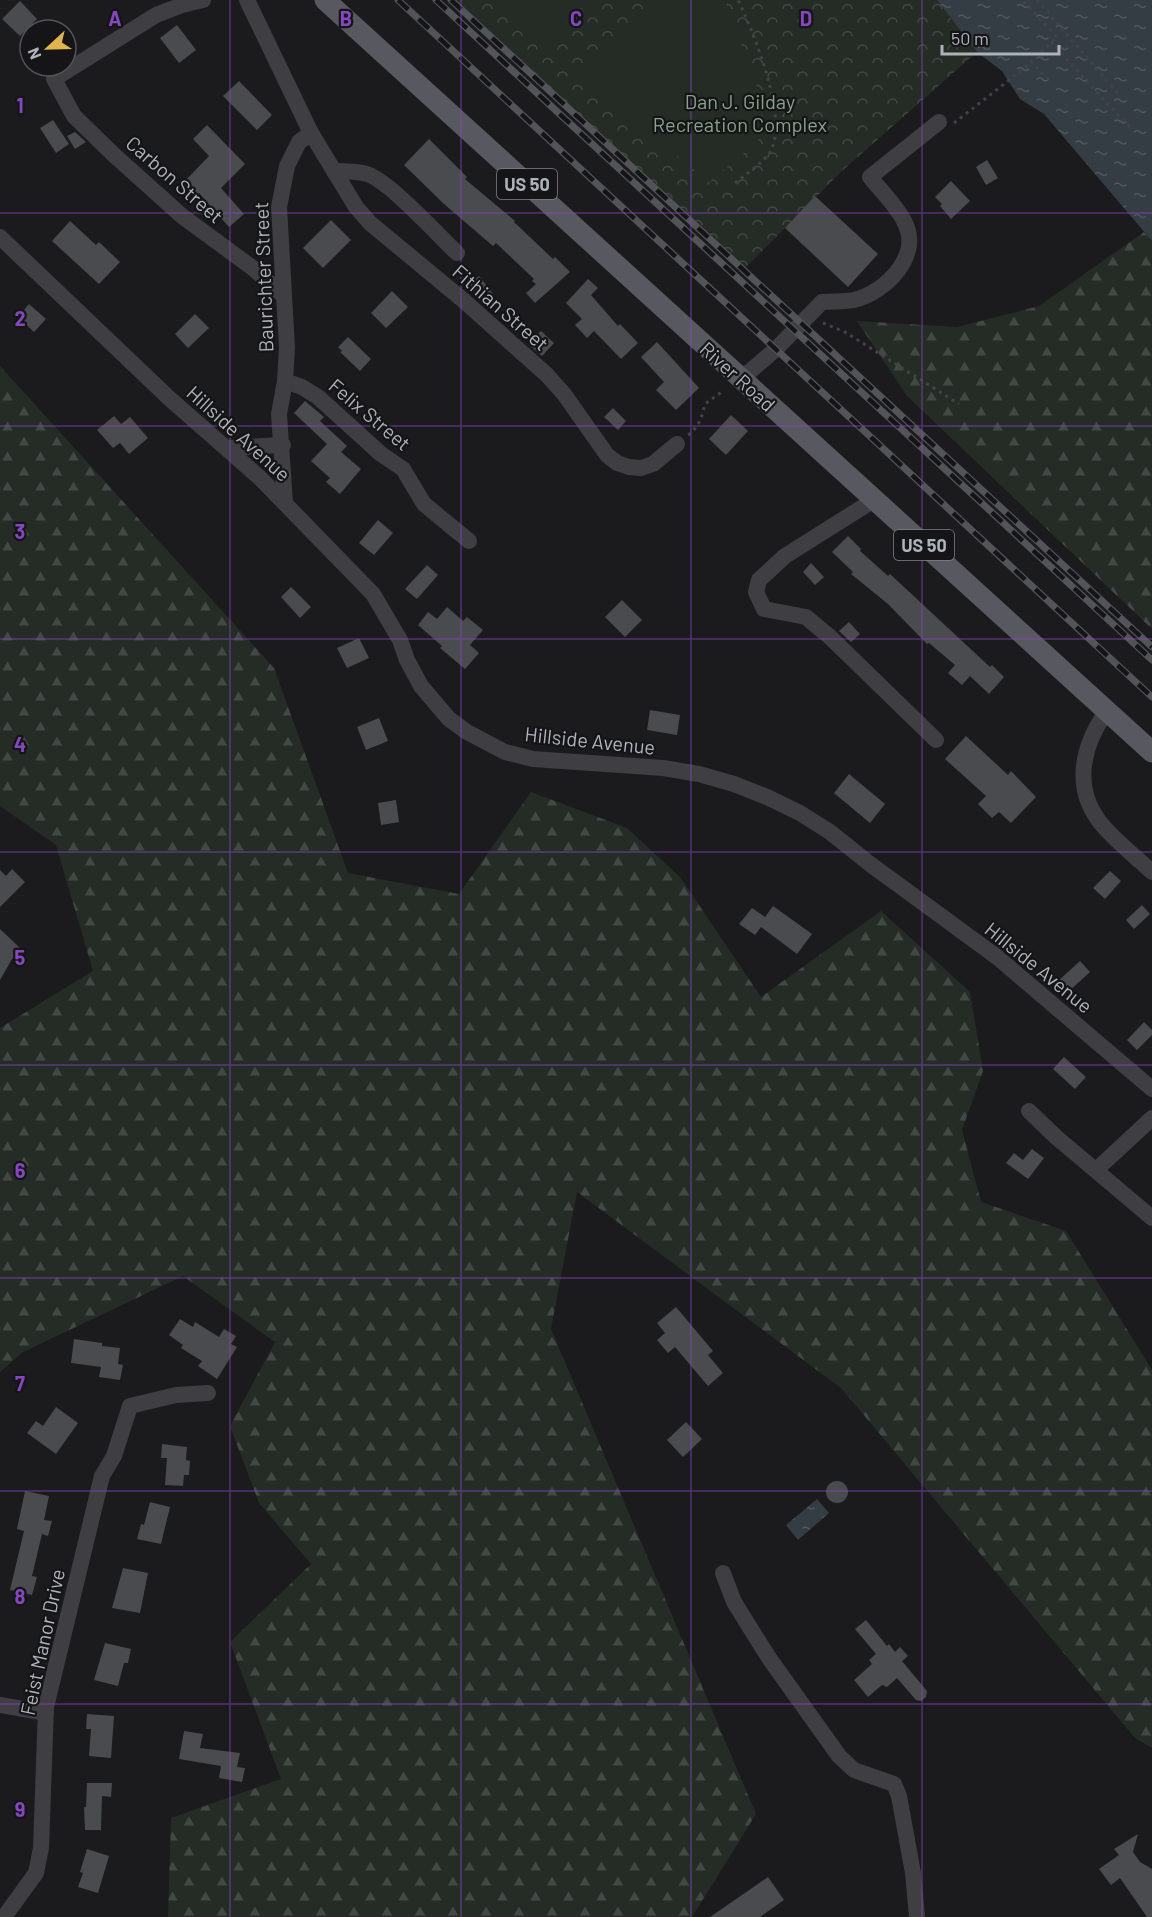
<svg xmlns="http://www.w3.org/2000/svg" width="1152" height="1917" viewBox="0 0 1152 1917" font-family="Barlow,sans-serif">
  <defs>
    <pattern id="forest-firs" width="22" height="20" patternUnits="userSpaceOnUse" patternTransform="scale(1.5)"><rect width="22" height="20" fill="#252c26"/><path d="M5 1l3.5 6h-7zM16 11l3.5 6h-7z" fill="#424843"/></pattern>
    <pattern id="park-crowns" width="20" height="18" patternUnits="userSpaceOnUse" patternTransform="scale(1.5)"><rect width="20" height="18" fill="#252c26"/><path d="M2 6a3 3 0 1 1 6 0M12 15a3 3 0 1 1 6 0" fill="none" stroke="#424843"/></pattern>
    <pattern id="water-ripples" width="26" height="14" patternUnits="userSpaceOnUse" patternTransform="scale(1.5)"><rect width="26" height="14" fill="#353d44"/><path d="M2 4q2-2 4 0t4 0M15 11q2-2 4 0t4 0" fill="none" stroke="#50575d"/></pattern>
  </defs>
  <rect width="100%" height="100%" fill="#1b1a1c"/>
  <!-- forest -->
  <g fill="url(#forest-firs)">
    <polygon points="1144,232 1152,241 1152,629 907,396 857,321 957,327 1039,306"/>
    <polygon points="0,366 274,668 348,873 459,894 531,792 627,828 680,877 761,997 881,911 970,992 983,1071 962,1130 981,1202 1066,1231 1152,1370 1152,1748 1135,1738 841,1388 577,1192 551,1329 756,1814 692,1917 168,1917 171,1818 281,1779 230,1642 311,1564 259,1503 230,1426 275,1342 183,1276 23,1352 0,1372 0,1028 93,971 56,845 0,806"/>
  </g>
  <!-- park -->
  <polygon fill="url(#park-crowns)" points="451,0 937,0 977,52 843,170 743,270"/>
  <!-- pitch -->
  <g fill="#252c26">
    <polygon points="499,0 590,0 551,38 536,38"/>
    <polygon points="656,0 725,0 763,103 758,141 709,182 602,94 587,79 586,64"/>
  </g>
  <!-- water -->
  <g fill="url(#water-ripples)">
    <polygon points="937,0 1152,0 1152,241 1044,114 1020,99 1002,71 977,52"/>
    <polygon points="817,1499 829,1513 798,1540 786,1525"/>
  </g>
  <!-- building -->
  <g fill="#4a4b4e">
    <polygon points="20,1 37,19 20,36 2,19"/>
    <polygon points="177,25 196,50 179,63 160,38"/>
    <polygon points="239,81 272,115 257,130 223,96"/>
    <polygon points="53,120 69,144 56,153 40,128"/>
    <polygon points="207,125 245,164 221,188 244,214 229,227 199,193 195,198 181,185 209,156 193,139"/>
    <polygon points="75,132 86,142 75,149 67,136"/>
    <polygon points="429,139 467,177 465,179 515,221 514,222 553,259 555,257 570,272 535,303 526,293 536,284 532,281 534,279 496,243 493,246 444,204 404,165"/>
    <polygon points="987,160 998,178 986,185 976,167"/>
    <polygon points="951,181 970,201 951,219 940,206 942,204 935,197"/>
    <polygon points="815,196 878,254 848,287 785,228"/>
    <polygon points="331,220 351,240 323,268 303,248"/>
    <polygon points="70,221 96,245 99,242 120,262 99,284 52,241"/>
    <polygon points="479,276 493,294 483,302 469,284"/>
    <polygon points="588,279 598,288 591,295 618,326 620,324 638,343 621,359 594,331 587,338 575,325 582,319 566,303"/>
    <polygon points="392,291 408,307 386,328 371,313"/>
    <polygon points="29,304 46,319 34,332 18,317"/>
    <polygon points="195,314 209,328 188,348 175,334"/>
    <polygon points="541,331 554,343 542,356 528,344"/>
    <polygon points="348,337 371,359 360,371 340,352 342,351 338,347"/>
    <polygon points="657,342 699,388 676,410 656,390 664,382 641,357"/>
    <polygon points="305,401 324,417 320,421 347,446 341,452 361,469 340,494 326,482 330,478 311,461 327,444 294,413"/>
    <polygon points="613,408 626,421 618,430 604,417"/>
    <polygon points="731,415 748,431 726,455 709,439"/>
    <polygon points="114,416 121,424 130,417 148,438 129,454 120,443 113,448 97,430"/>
    <polygon points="378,520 393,533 374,555 359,543"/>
    <polygon points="848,536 861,549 860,551 888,576 890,574 990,667 992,665 1004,677 989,694 970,676 962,685 948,673 955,665 929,643 927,644 888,604 851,574 853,572 832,552"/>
    <polygon points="811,563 824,577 815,585 803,572"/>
    <polygon points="427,565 438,575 417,599 405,589"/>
    <polygon points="291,587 311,607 300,618 281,597"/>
    <polygon points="622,600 642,620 625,637 605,617"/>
    <polygon points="447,607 463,621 467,617 483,630 470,645 479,653 465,669 440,648 442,646 418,625 428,612 437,619"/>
    <polygon points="849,622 860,634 851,642 839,631"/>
    <polygon points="359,638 369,658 347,668 337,648"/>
    <polygon points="650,710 680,715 677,735 647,730"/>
    <polygon points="379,718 388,741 366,750 357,727"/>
    <polygon points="966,736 1008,775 1011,771 1036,797 1011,823 999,812 992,818 978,804 986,796 945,759"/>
    <polygon points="849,774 885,804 870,823 834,793"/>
    <polygon points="396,800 399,822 381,825 378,803"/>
    <polygon points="12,869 25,882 0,907 0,870 6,876"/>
    <polygon points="1110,871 1121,881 1105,899 1093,888"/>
    <polygon points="1142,905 1150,914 1134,929 1126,920"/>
    <polygon points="773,906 812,934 797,954 761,927 755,935 739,924 752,908 765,917"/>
    <polygon points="0,929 21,949 12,959 0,980"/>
    <polygon points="1080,961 1090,972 1067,993 1057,982"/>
    <polygon points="1144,1022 1152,1030 1152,1035 1137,1050 1127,1040"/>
    <polygon points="1064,1057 1086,1077 1075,1089 1053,1069"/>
    <polygon points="1032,1149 1044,1158 1028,1179 1006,1163 1014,1153 1023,1160"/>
    <polygon points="676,1307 713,1351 708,1355 723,1373 708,1386 675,1347 668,1353 657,1340 665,1333 657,1323"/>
    <polygon points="180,1319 193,1327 195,1322 219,1337 224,1329 236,1336 231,1344 237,1347 217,1379 198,1366 202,1361 181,1348 183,1345 169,1335"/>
    <polygon points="74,1339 102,1343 102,1346 120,1348 118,1364 123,1365 120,1380 99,1377 101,1367 71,1363"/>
    <polygon points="56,1407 78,1423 56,1454 27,1433 36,1421 43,1426"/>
    <polygon points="686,1422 702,1439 683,1457 667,1440"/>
    <polygon points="162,1444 187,1447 186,1460 190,1461 189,1475 184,1475 183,1486 165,1485 167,1458 161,1458"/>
    <circle cx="837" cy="1492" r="11"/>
    <polygon points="25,1491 49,1496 44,1520 52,1521 48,1536 42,1534 32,1576 37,1577 32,1595 10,1590 24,1531 17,1529"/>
    <polygon points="150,1502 170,1507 161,1544 137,1539 141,1524 144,1525"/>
    <polygon points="123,1568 148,1573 140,1613 112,1608"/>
    <polygon points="866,1620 887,1646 889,1644 895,1652 900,1647 908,1656 902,1661 927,1691 926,1697 921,1701 916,1700 897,1678 887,1687 882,1685 868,1697 854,1680 872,1664 869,1660 876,1654 855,1629"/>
    <polygon points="105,1643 131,1649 128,1663 124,1663 118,1686 94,1680"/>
    <polygon points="87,1714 114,1716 111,1758 89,1756 91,1729 86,1729"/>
    <polygon points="184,1731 203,1734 200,1748 240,1753 237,1767 245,1768 242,1782 219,1778 221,1766 179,1759"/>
    <polygon points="87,1783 112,1783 111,1797 102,1796 101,1830 85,1830 84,1807 86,1807"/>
    <polygon points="1138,1834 1133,1852 1140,1862 1152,1869 1152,1917 1147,1917 1120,1878 1111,1885 1099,1869 1119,1855 1114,1849"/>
    <polygon points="87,1849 109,1856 98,1893 78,1887 83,1873 80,1872"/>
    <polygon points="768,1877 784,1900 760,1917 710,1917"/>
  </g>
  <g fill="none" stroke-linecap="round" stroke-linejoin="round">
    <!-- path -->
    <g stroke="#424348" stroke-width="3" stroke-dasharray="3 4.5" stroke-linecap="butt">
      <polyline points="1037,0 1121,97"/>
      <polyline points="1051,42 1131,129"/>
      <polyline points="1031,61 1048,79"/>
      <polyline points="954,123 1022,70 1057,37 1022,0"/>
      <path d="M735,183C747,173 762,164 770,152C790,120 753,31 738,0"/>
      <polyline points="823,323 845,332 959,404"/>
      <path d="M688,435C699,427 702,417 705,404L723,391"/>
    </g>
    <!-- minor -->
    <g stroke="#3e3e43" stroke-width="16">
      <polyline points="203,0 182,5 156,15 54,79 74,116 114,155 182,216 254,269 284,296"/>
      <polyline points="247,0 311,133 356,207 370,223 463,300 547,375 564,394 607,455 617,463 629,467 641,468 653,464 677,444"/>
      <path d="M334,171C345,171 356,171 367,174C389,181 438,235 457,253"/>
      <polyline points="0,237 170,399 260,478 373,594 400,640 407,660 421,686 449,719 467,732 505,752 533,759 663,768 699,774 734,784 767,797 800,813 830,832 870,864 997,957 1152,1089"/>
      <path d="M741,379L776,349L822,302C832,301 844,302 854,300C886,292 923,255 904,221C896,205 881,191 870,177L939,122"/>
      <polyline points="285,381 302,387 318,397 381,454 403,469 424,504 469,541"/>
      <polyline points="227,448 283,445"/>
      <polyline points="874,500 785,556 759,580 756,592 764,609 806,617 830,637 936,740"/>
      <polyline points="285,503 279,414 285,381 287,347 279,207 287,166 299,142 311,133"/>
      <path d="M1106,712C1081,748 1072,791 1104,827C1118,843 1136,857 1152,872"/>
      <polyline points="1029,1111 1056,1137 1152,1218"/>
      <polyline points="1096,1170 1152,1118"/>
      <polyline points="723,1573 734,1602 769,1658 839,1756 854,1770 894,1784 899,1796 913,1873 917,1917"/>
      <polyline points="0,1705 46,1713"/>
      <polyline points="4,1917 36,1873 41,1848 46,1707 102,1476 114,1456 130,1406 176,1395 208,1393"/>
    </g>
    <!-- major -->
    <polyline stroke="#585960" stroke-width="21" points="325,0 1152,752"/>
    <!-- rail casing -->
    <g stroke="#53545a" stroke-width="7">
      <g id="rail">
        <polyline points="398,0 1152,697"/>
        <polyline points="436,0 1152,660"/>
        <polyline points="451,0 1152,647"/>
      </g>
    </g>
    <!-- rail -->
    <use href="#rail" stroke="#151517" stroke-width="4.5" stroke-dasharray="14" stroke-linecap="butt"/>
  </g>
  <!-- grid -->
  <path fill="none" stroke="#8547be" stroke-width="1.5" stroke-opacity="0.55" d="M230,0V1917M461,0V1917M691,0V1917M922,0V1917M0,213H1152M0,426H1152M0,639H1152M0,852H1152M0,1065H1152M0,1278H1152M0,1491H1152M0,1704H1152"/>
  <g text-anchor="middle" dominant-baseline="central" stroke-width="4.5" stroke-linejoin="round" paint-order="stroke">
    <!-- shield labels -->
    <g fill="#151517" stroke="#808389" stroke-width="1.5">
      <rect x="497" y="169" width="60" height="30" rx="4.5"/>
      <rect x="894" y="530" width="60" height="30" rx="4.5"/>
    </g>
    <g font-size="18" font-weight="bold" fill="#aeb2ba">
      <text x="527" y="184">US 50</text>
      <text x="924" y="545">US 50</text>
    </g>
    <!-- park labels -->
    <g font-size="20" fill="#88a38b" stroke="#151517">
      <text x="740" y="101">Dan J. Gilday<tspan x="740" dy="23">Recreation Complex</tspan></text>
    </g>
    <!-- street labels -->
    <g font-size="20" fill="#aeb2ba" stroke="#151517">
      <text transform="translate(175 179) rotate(41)">Carbon Street</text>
      <text transform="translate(263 277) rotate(-92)">Baurichter Street</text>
      <text transform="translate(501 307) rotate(41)">Fithian Street</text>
      <text transform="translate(738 376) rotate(42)">River Road</text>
      <text transform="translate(370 414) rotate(40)">Felix Street</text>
      <text transform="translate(239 433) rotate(42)">Hillside Avenue</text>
      <text transform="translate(590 740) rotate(6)">Hillside Avenue</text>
      <text transform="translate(1039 967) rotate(39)">Hillside Avenue</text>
      <text transform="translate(42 1642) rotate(-78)">Feist Manor Drive</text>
    </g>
  </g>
  <g font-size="20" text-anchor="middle" font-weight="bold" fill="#8547be" stroke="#151517" stroke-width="4.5" stroke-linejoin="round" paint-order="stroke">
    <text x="115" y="26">A</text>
    <text x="346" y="26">B</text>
    <text x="576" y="26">C</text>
    <text x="806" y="26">D</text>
    <text x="20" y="113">1</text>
    <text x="20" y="326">2</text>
    <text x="20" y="539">3</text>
    <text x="20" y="752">4</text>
    <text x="20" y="965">5</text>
    <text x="20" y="1178">6</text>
    <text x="20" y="1391">7</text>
    <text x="20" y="1604">8</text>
    <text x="20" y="1817">9</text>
  </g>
  <!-- north arrow -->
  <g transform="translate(48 48) rotate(248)"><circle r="28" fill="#151517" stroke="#525458" stroke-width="1.5"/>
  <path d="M0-4.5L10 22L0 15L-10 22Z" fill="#e0b54f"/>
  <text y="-9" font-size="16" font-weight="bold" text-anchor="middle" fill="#aeb2ba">N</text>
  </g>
  <!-- scale -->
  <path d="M942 45v9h117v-9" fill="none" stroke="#aeb2ba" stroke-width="3"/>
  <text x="951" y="45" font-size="18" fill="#aeb2ba" stroke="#151517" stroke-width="4.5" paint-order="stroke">50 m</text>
</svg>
